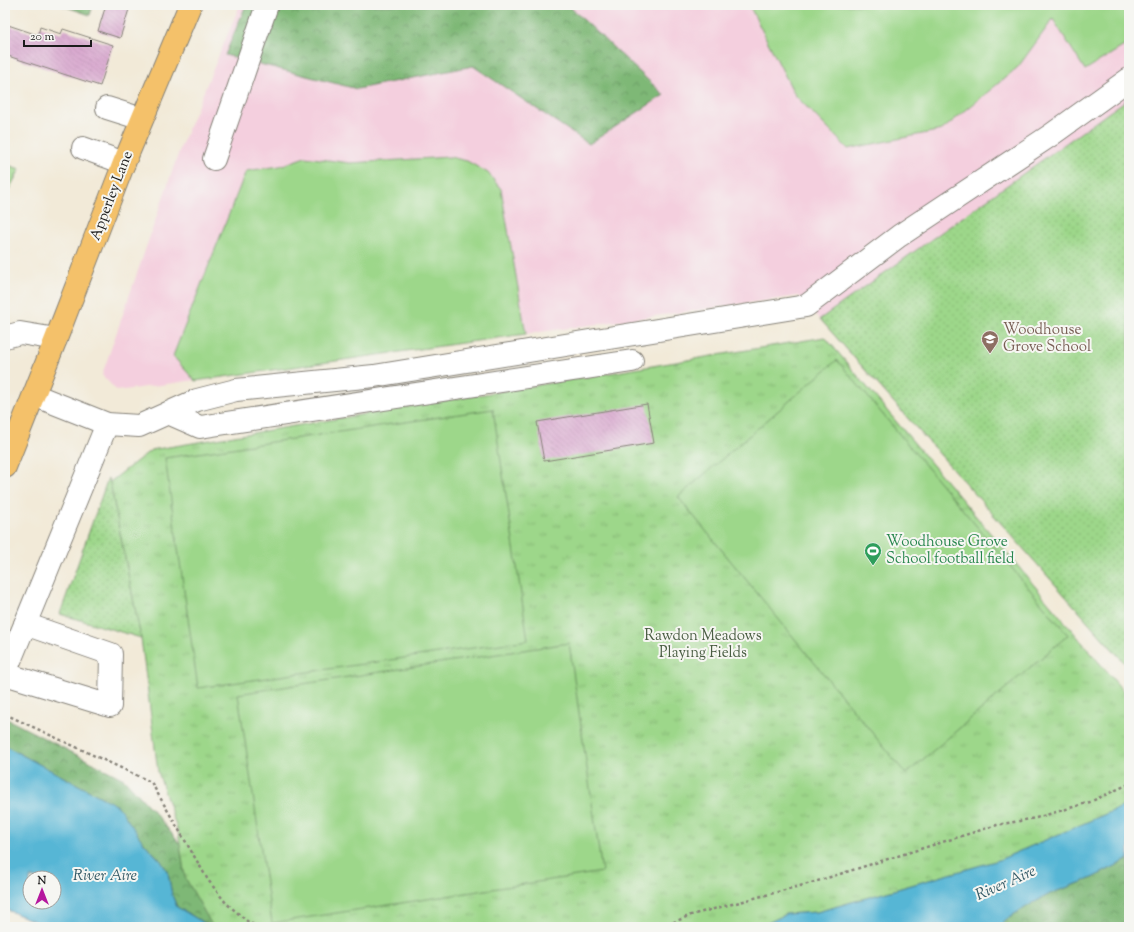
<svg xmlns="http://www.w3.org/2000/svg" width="1134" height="932" viewBox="0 0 1134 932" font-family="'Sorts Mill Goudy',serif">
  <defs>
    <pattern id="grass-dots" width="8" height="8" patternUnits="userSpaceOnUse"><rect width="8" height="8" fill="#9dd78a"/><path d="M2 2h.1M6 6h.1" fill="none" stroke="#87b876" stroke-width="1.8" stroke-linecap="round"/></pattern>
    <pattern id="forest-crowns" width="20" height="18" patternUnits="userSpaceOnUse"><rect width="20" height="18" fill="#7eb876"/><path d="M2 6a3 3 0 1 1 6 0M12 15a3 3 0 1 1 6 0" fill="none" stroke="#669560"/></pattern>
    <pattern id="park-tufts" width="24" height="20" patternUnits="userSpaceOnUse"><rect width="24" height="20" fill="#9dd78a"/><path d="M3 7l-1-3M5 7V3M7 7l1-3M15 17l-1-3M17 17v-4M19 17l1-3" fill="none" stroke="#87b876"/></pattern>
    <pattern id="building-back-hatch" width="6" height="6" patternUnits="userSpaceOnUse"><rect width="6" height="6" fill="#daaad0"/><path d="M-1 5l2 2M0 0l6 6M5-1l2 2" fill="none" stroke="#ba92b2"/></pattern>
  </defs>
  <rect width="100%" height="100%" fill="#f6f6f2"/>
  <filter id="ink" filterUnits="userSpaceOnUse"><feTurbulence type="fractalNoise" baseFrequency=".025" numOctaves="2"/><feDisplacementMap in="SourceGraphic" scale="8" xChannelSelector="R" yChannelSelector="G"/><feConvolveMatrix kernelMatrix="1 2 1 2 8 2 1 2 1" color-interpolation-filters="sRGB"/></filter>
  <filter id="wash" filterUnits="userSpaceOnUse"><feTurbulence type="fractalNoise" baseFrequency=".012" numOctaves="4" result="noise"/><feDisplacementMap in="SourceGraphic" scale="16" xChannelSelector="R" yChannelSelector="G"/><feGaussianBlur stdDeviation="0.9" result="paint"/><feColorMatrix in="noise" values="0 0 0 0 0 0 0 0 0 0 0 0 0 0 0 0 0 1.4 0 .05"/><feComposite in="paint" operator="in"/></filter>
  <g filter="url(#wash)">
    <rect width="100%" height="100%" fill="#f2ead8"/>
    <!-- built -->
    <polygon fill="#f4cfde" points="240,5 1129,5 1129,668 799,296 117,391 102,375 181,146"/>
    <!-- grass -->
    <g fill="url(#grass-dots)" stroke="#5c7a53">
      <polygon points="1129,98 1129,668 820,319"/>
      <polygon points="108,478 110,482 141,638 60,614"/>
    </g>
    <!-- forest -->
    <g fill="url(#forest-crowns)" stroke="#4d6a49">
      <polygon points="61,5 93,5 90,15"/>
      <polygon points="246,5 568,5 664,95 589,144 473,66 357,89 225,55"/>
      <polygon points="5,718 124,779 156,814 180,844 185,877 213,927 211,927 177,907 172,895 168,873 161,861 103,798 5,746"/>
      <polygon points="1129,859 1128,927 998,927 1011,916 1032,903 1052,893 1090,879"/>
    </g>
    <!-- park -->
    <g fill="url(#park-tufts)" stroke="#5c7a53">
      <polygon points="5,164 20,169 5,197"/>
      <polygon points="825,337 1129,698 1129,804 999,860 817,912 786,914 760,927 213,927 185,877 178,832 158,772 141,638 110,482 151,450"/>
    </g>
    <!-- pitch -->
    <g fill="#9dd78a" stroke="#5c7a53">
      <polygon points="749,5 1129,5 1129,43 1085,70 1053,19 1018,67 942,130 848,149 795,95"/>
      <polygon points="305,157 350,163 450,157 467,161 488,173 501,189 526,334 195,381 173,356 246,171 280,166"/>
      <polygon points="837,360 1068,635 906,774 678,497"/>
      <polygon points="493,409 528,640 198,688 165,458"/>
      <polygon points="569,643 602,872 272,923 238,694"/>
    </g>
    <!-- water -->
    <g fill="#57b6d5" stroke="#3a6978" fill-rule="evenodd">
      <path d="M5,746L118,806L143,842L161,861L168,873L172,895L177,907L211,927H48L5,909ZM30,878H54V902H30Z"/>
      <polygon points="1129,804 1129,859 1090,879 1052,893 1033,903 1011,916 998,927 760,927 786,914 817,912 999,860"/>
    </g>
    <g id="blocks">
      <!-- building -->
      <g fill="url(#building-back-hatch)">
        <polygon points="106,5 130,6 120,38 98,31"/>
        <polygon points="5,24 38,35 40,27 61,34 63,29 113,45 100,86 5,55"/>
        <polygon points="647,404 654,443 544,461 537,422"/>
      </g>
    </g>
  </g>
  <g filter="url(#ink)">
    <use href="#blocks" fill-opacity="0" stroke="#87837a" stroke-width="1"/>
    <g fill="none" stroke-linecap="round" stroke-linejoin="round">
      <!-- minor casing -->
      <g stroke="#87837a" stroke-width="24">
        <g id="minor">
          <polyline points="107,108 142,119"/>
          <polyline points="83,148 124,163"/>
          <polyline points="214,159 267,5"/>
          <polyline points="5,337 20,333 56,339"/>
          <polyline points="34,395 107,424 139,426 197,400 236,390 374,376 806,306 899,236 1051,135 1129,79"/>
          <polyline points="168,413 200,427 632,361"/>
          <polyline points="5,673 107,424"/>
          <polyline points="5,674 110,706 111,654 25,624"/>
        </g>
      </g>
      <!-- highway casing -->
      <g stroke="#87837a" stroke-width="24">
        <polyline id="highway" points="5,467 56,339 124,163 190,5"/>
      </g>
      <!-- path -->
      <g stroke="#87837a" stroke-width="2.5" stroke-dasharray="3 3" stroke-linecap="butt">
        <polyline points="5,714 151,782 208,880 226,903 247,921 257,927"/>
        <polyline points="662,927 691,915 811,883 997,825 1036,818 1090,802 1129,784"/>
      </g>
      <!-- minor -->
      <use href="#minor" stroke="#fff" stroke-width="22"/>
      <!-- highway -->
      <use href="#highway" stroke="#f4c16a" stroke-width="22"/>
    </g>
  </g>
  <!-- icons -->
  <defs>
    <g id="school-pin" transform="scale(0.9)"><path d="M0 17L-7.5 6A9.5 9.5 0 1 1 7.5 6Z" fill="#8d6e63" stroke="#f6f6f2"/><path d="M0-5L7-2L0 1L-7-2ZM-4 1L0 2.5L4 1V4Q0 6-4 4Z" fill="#fff"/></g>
    <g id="stadium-pin" transform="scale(0.9)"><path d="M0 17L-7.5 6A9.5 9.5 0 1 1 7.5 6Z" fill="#2e9e5b" stroke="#f6f6f2"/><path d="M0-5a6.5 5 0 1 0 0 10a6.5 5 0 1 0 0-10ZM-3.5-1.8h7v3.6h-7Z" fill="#fff"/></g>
  </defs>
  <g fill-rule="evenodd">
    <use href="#school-pin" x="990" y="339"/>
    <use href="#stadium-pin" x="873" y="551"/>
  </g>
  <g text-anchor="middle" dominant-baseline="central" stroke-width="4" stroke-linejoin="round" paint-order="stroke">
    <!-- street labels -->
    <g font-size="15" fill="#1c1c1c" stroke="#f6f6f2">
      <text transform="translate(112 196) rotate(-69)">Apperley Lane</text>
    </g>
    <!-- education labels -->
    <g font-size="15" fill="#785e54" stroke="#f6f6f2" text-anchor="start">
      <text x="1003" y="330">Woodhouse<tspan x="1003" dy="17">Grove School</tspan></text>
    </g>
    <!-- leisure labels -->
    <g font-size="15" fill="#27864d" stroke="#f6f6f2" text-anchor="start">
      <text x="886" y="542">Woodhouse Grove<tspan x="886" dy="17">School football field</tspan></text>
    </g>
    <!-- park labels -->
    <g font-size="15" fill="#495d42" stroke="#f6f6f2">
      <text x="703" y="636">Rawdon Meadows<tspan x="703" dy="17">Playing Fields</tspan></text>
    </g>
    <!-- water labels -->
    <g font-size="16" font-style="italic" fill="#345a66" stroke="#f6f6f2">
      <text x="105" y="876">River Aire</text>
      <text transform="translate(1006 884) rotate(-24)">River Aire</text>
    </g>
  </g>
  <!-- margin -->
  <rect width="1134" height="932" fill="none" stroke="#f6f6f2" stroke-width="20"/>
  <!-- north arrow -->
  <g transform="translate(42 890)"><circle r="19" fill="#f6f6f2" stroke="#9f9f9c"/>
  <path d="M0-3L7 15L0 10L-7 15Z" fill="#b5179e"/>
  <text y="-6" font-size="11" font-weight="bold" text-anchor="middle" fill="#1c1c1c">N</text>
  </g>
  <!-- scale -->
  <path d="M24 40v6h67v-6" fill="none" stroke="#1c1c1c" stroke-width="2"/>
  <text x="30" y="40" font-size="12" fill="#1c1c1c" stroke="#f6f6f2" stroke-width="3" paint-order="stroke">20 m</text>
</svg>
